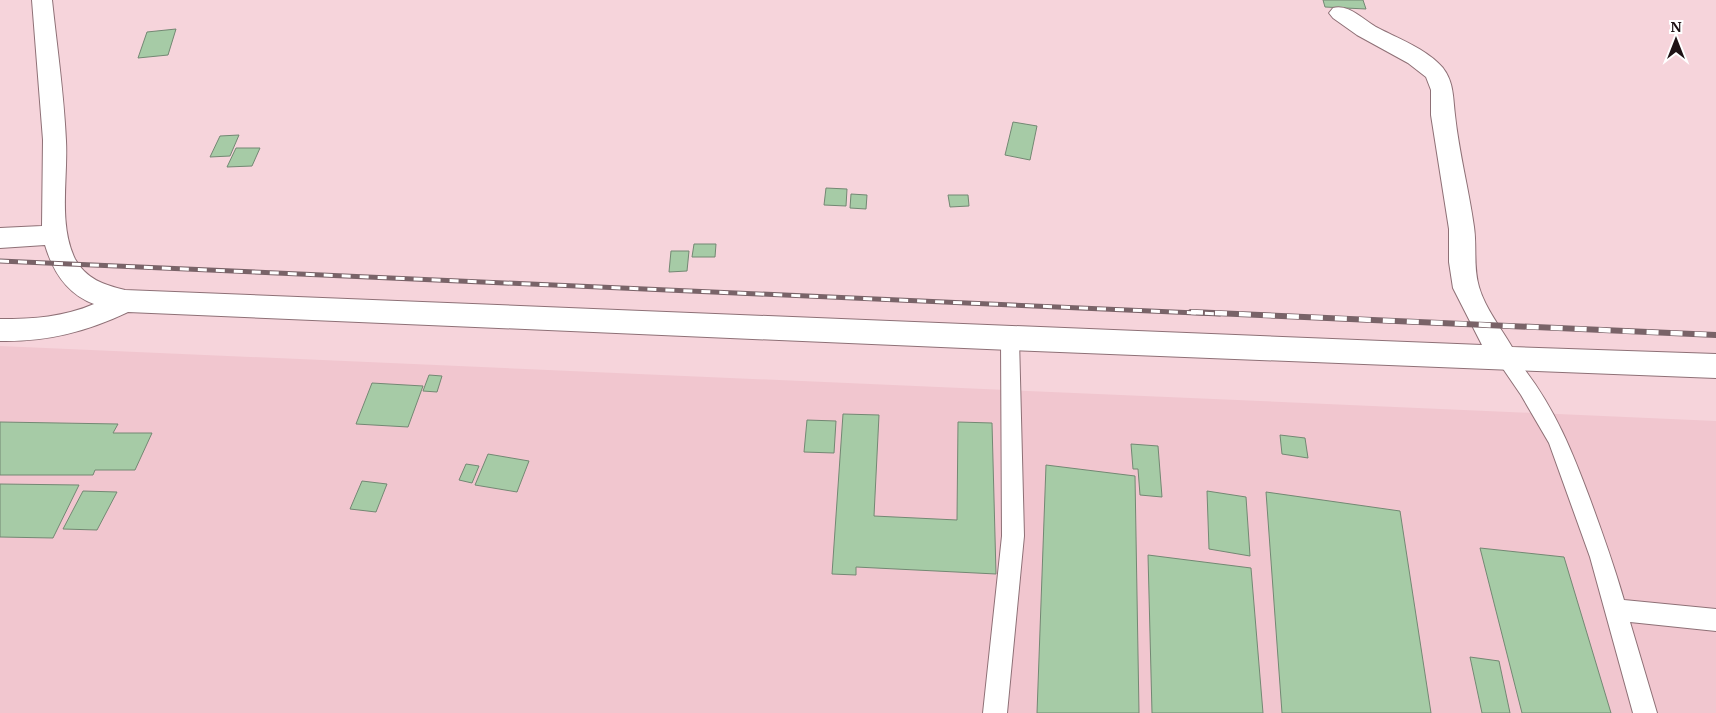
<svg xmlns="http://www.w3.org/2000/svg" width="1716" height="713" viewBox="0 0 1716 713" font-family="Merriweather,serif">
  <rect width="100%" height="100%" fill="#f6d4db"/>
  <!-- built -->
  <polygon fill="#f1c6cf" points="0,346 1716,421 1716,713 0,713"/>
  <!-- building -->
  <g fill="#a6cba6" stroke="#738873">
    <polygon points="1323,0 1363,0 1366,9 1325,7"/>
    <polygon points="176,29 168,55 138,58 147,32"/>
    <polygon points="1013,122 1037,126 1030,160 1005,155"/>
    <polygon points="239,135 230,156 210,157 220,136"/>
    <polygon points="236,148 260,148 252,166 227,167"/>
    <polygon points="826,188 847,189 846,206 824,205"/>
    <polygon points="851,194 867,195 866,209 850,208"/>
    <polygon points="948,195 968,195 969,206 950,207"/>
    <polygon points="694,244 716,244 715,257 692,257"/>
    <polygon points="671,251 689,251 687,271 669,272"/>
    <polygon points="429,375 442,376 437,392 423,391"/>
    <polygon points="372,383 423,386 408,427 356,424"/>
    <polygon points="843,414 879,415 874,516 957,520 958,422 992,423 996,574 856,567 856,575 832,574"/>
    <polygon points="807,420 836,421 834,453 804,452"/>
    <polygon points="0,422 118,424 113,433 152,433 135,470 95,470 93,475 0,475"/>
    <polygon points="1280,435 1305,438 1308,458 1282,454"/>
    <polygon points="1131,444 1158,446 1162,497 1140,495 1138,469 1133,469"/>
    <polygon points="488,454 529,461 517,492 475,485"/>
    <polygon points="466,464 479,466 472,483 459,480"/>
    <polygon points="1046,465 1135,476 1139,713 1037,713"/>
    <polygon points="362,481 387,484 376,512 350,509"/>
    <polygon points="0,484 79,485 53,538 0,537"/>
    <polygon points="83,491 117,492 97,530 63,529"/>
    <polygon points="1207,491 1246,497 1250,556 1209,549"/>
    <polygon points="1266,492 1400,511 1431,713 1282,713"/>
    <polygon points="1480,548 1564,557 1611,713 1522,713"/>
    <polygon points="1148,555 1251,568 1263,713 1152,713"/>
    <polygon points="1470,657 1499,661 1510,713 1482,713"/>
  </g>
  <g fill="none" stroke-linecap="round" stroke-linejoin="round">
    <!-- service casing -->
    <g stroke="#8e7076" stroke-width="2">
      <g id="service">
        <polygon points="1010,331 1017,334 1019,339 1024,536 1007,713 983,713 1002,536 1001,339 1003,334"/>
        <path d="M1504,349C1514,353 1519,362 1525,370C1556,411 1572,451 1590,499C1602,532 1614,565 1624,600L1716,609V631L1630,622L1657,713H1633L1590,557L1549,443L1521,395L1495,357L1497,351Z"/>
      </g>
    </g>
    <!-- minor casing -->
    <g stroke="#8e7076" stroke-width="2">
      <path id="minor" d="M32,0H52C57,47 64,94 66,141C68,178 58,224 75,259C86,279 104,285 125,290L1482,345L1453,288L1449,262V229L1431,115V90L1426,77L1408,63L1357,35L1333,18L1329,13L1333,8C1349,4 1362,19 1376,27C1397,38 1427,49 1443,68C1454,82 1453,99 1455,115C1459,153 1469,190 1474,227C1477,247 1473,267 1479,287C1485,308 1501,328 1512,347L1716,354V378L1010,350L128,312C86,332 46,342 0,341V319C33,319 64,317 94,304C67,294 53,272 45,245L0,248V228L42,226L43,140Z"/>
    </g>
    <!-- service -->
    <use href="#service" fill="#fff" fill-rule="evenodd"/>
    <!-- minor -->
    <use href="#minor" fill="#fff" fill-rule="evenodd"/>
    <!-- rail-far1 casing -->
    <g stroke="#796368" stroke-width="5">
      <polyline id="rail-far1" points="0,261 1220,314"/>
    </g>
    <!-- rail casing -->
    <g stroke="#796368" stroke-width="6">
      <polyline id="rail" points="1191,312 1716,335"/>
    </g>
    <!-- rail-far1 -->
    <use href="#rail-far1" stroke="#fff" stroke-width="3" stroke-dasharray="9" stroke-linecap="butt"/>
    <!-- rail -->
    <use href="#rail" stroke="#fff" stroke-width="4.5" stroke-dasharray="12" stroke-linecap="butt"/>
  </g>
  <!-- north arrow -->
  <g transform="translate(1676 40)" stroke="#ffffff" stroke-width="4" paint-order="stroke">
  <path d="M0-4L9 19L0 12L-9 19Z" fill="#1e1215"/>
  <text y="-8" font-size="14" font-weight="bold" text-anchor="middle" fill="#1e1215">N</text>
  </g>
</svg>
